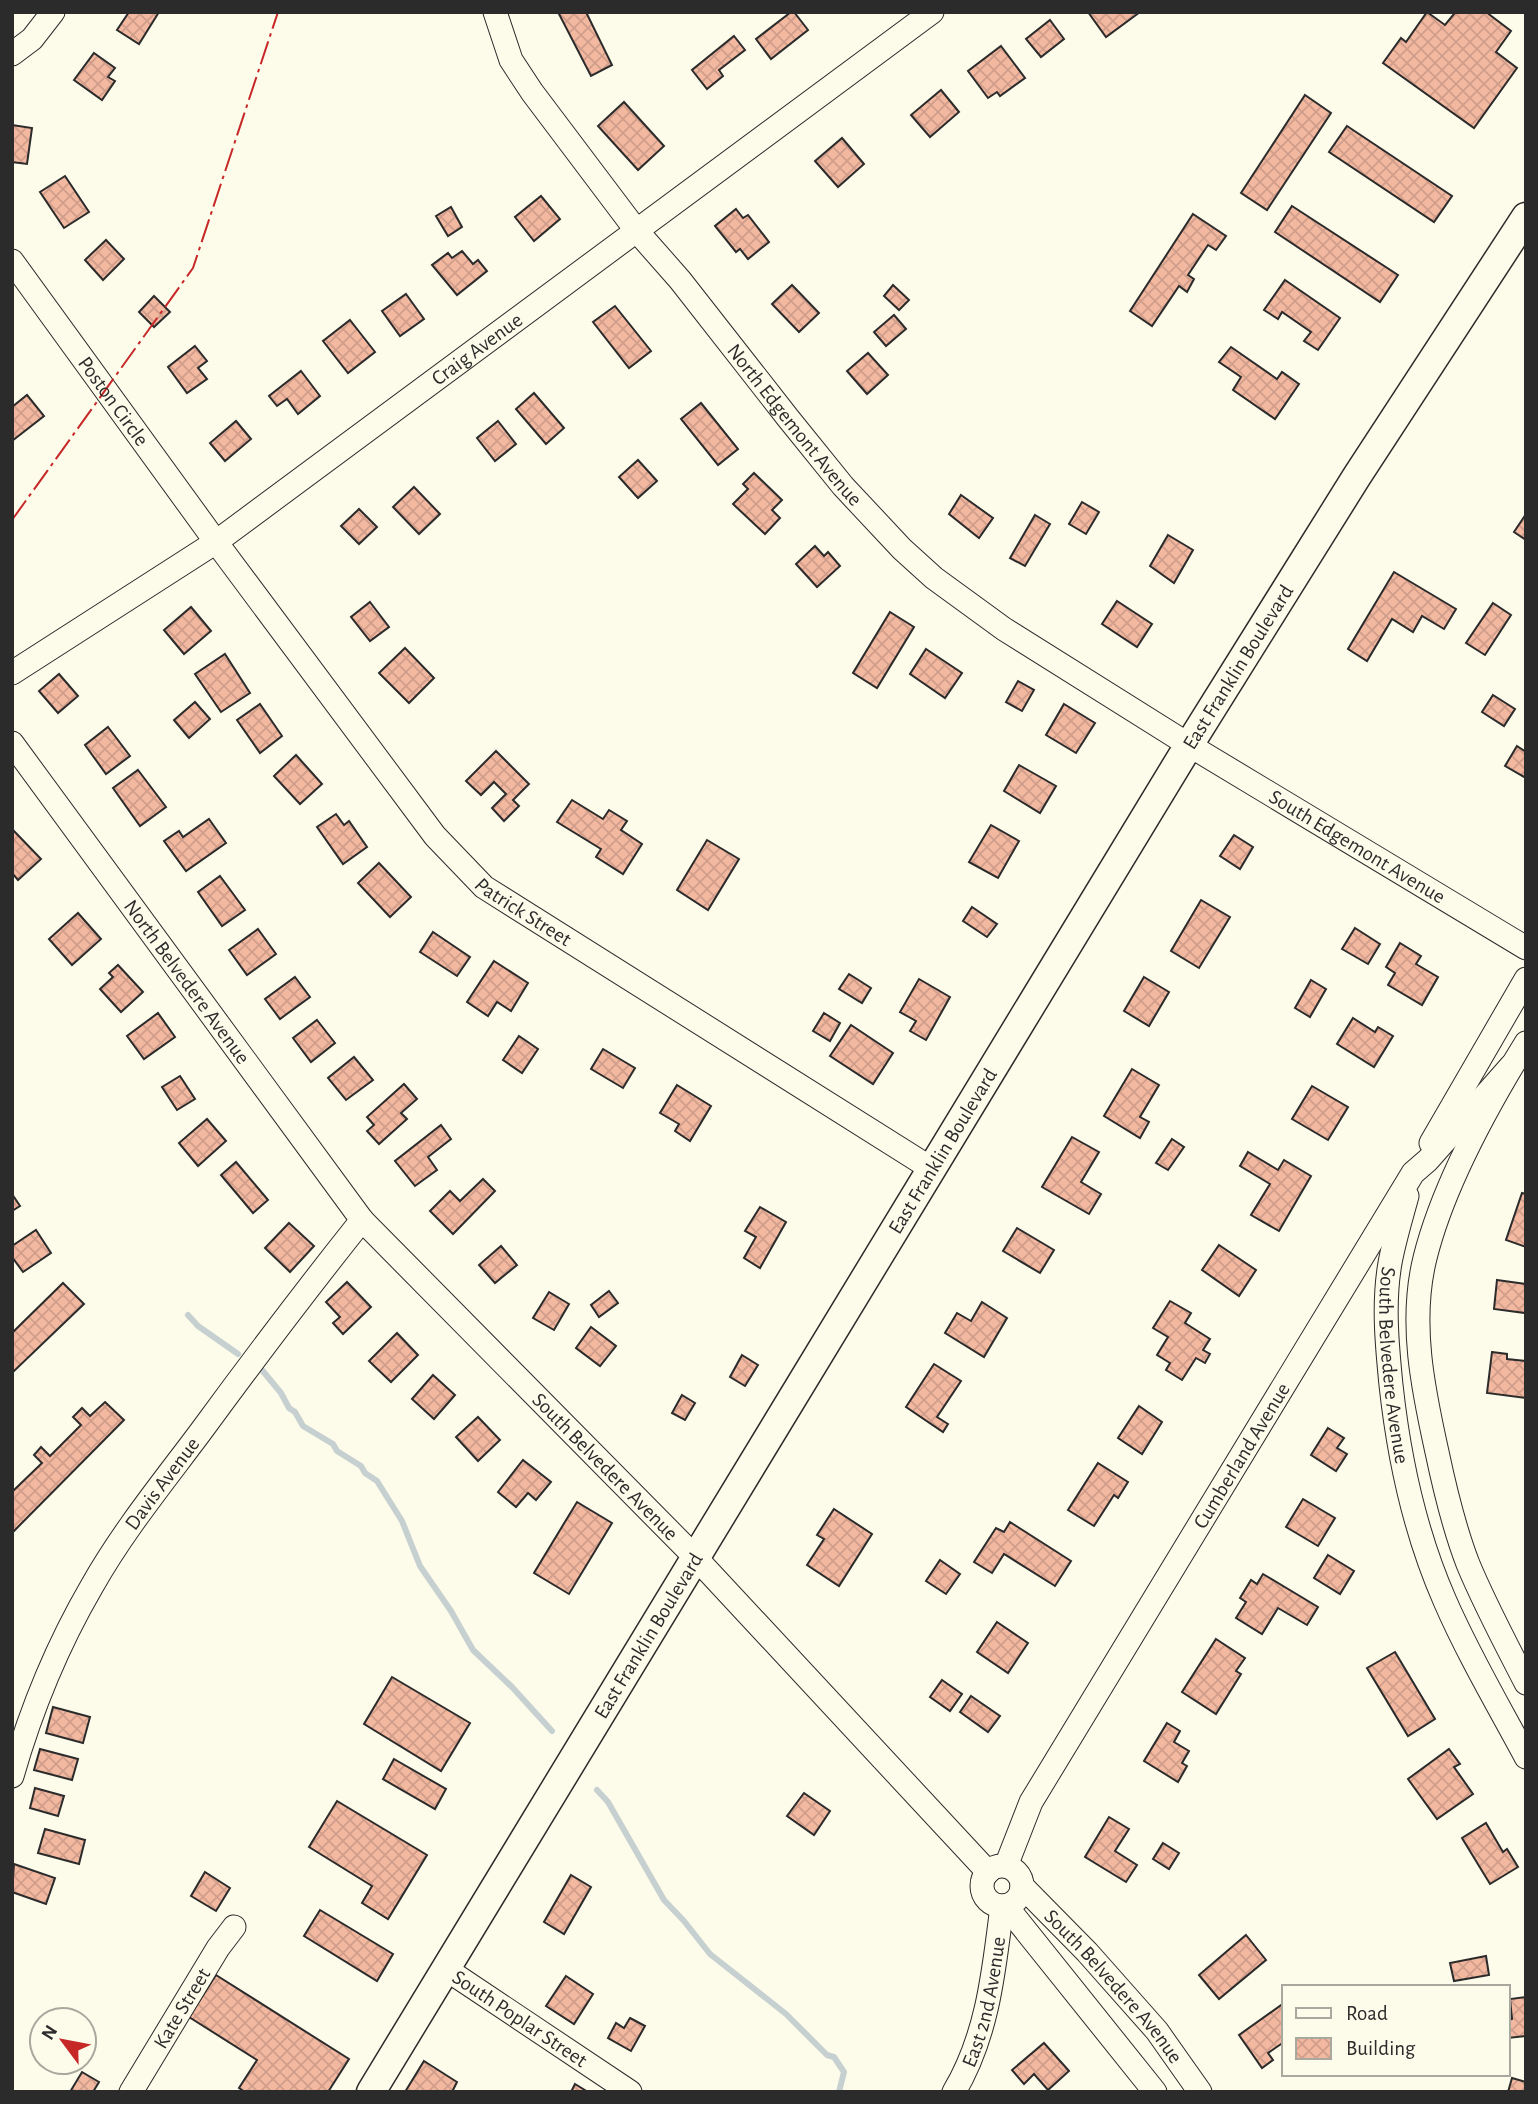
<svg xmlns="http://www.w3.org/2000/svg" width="1538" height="2104" viewBox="0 0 1538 2104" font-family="'Alegreya Sans',sans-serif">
  <defs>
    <pattern id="building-cross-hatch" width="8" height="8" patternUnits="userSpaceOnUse" patternTransform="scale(1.75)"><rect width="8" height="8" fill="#f2b8a0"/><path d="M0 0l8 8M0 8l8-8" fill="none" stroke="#d09e8a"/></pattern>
  </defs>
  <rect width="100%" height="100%" fill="#fdfbea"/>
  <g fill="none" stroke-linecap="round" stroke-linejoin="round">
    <!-- stream -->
    <g stroke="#c7d0d0" stroke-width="6">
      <polyline points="188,1315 198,1326 238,1354"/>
      <polyline points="262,1370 281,1393 289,1408 295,1412 303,1426 333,1444 337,1451 361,1466 365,1473 377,1481 402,1521 420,1566 451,1611 473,1650 512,1687 552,1731"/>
      <polyline points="597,1790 608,1802 664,1900 684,1921 710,1954 786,2014 827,2055 834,2057 844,2072 839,2092"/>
    </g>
  </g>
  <!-- building -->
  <g fill="url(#building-cross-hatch)" stroke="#2b2b2b" stroke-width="2">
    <polygon points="129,12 159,12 139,44 117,30"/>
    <polygon points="558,12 586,12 612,65 591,76"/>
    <polygon points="791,12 794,12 808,30 771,59 756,39"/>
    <polygon points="1088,12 1140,12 1106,37"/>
    <polygon points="1427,12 1445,25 1454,14 1451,12 1486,12 1511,31 1496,52 1517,68 1474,128 1383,63 1401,38 1406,42"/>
    <polygon points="1050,20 1064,39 1041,57 1026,39"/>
    <polygon points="734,36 745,50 719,70 723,76 707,89 692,70"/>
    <polygon points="1001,46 1025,78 1000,96 997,92 988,98 968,71"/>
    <polygon points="94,53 115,68 108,77 115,81 102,100 74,80"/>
    <polygon points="941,90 959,112 930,137 911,115"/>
    <polygon points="1305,95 1331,113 1267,210 1241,193"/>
    <polygon points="624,102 664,146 638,170 598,126"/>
    <polygon points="12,125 32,128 27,164 12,162"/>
    <polygon points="1347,126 1452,196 1434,222 1329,152"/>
    <polygon points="842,138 864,164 838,187 815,161"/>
    <polygon points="65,176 89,212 64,228 40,192"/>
    <polygon points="541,196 560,219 534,241 515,217"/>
    <polygon points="1292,206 1398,275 1380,302 1275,232"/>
    <polygon points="451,207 462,227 448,236 436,216"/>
    <polygon points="736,209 743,218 748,215 769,242 748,259 740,249 736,252 715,226"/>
    <polygon points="1193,214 1226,236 1216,250 1208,245 1188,275 1194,279 1187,292 1179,286 1152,326 1130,311"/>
    <polygon points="106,240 124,259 103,280 85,260"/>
    <polygon points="462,251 473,264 478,260 487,271 457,295 432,265 448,253 452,258"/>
    <polygon points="1285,280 1340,318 1318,350 1304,341 1311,332 1282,312 1278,319 1264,310"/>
    <polygon points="792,285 819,313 799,332 772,304"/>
    <polygon points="893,285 909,300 899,310 884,296"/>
    <polygon points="406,294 424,319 400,336 382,311"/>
    <polygon points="154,296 170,312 154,327 139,312"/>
    <polygon points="615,306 651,351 629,368 593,322"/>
    <polygon points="894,315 906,329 886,346 874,332"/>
    <polygon points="350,320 375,352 348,373 323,341"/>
    <polygon points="195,346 207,361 198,368 207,379 187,393 168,367"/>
    <polygon points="1231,347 1277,379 1282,372 1299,384 1275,419 1233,390 1241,377 1219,362"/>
    <polygon points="868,353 888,375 867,394 847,371"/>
    <polygon points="301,371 320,396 298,414 287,399 277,406 269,396"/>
    <polygon points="534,393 564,428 546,444 516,409"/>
    <polygon points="27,395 44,416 12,441 12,407"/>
    <polygon points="701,403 738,449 718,465 681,419"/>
    <polygon points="236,421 251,439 225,461 210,443"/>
    <polygon points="498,421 516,444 495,461 477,438"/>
    <polygon points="638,460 657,481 638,498 619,477"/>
    <polygon points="754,473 782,500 772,510 780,518 765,534 733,504 748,489 743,484"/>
    <polygon points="414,487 440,514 419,534 393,507"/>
    <polygon points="961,495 993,518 979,538 949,514"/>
    <polygon points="1082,502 1099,512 1086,534 1069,524"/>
    <polygon points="359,509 377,527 359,544 341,526"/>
    <polygon points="1526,514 1526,540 1514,532"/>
    <polygon points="1035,515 1050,524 1025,566 1010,558"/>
    <polygon points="1168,535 1193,550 1174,583 1150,566"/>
    <polygon points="815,546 824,556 828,552 840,566 817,587 796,564"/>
    <polygon points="1394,572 1456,609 1444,629 1422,616 1413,632 1392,619 1367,661 1348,649"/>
    <polygon points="1117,601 1152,624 1137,647 1102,624"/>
    <polygon points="370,602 389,627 370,641 351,617"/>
    <polygon points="1493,603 1511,615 1485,655 1466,643"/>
    <polygon points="191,607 211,631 184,654 164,630"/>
    <polygon points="890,612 914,627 877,688 853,673"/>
    <polygon points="405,648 434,678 409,703 379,673"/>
    <polygon points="926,649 962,673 945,698 910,674"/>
    <polygon points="225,654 250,693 221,712 195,674"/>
    <polygon points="59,674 78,696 58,713 39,691"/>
    <polygon points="1018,681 1034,690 1022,711 1006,702"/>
    <polygon points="1493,695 1515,709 1504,726 1482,712"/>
    <polygon points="195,702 210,719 189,738 174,720"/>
    <polygon points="260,704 282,736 260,753 237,720"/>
    <polygon points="1064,704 1095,723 1076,753 1046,735"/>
    <polygon points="108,727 130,756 106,774 85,745"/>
    <polygon points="1517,746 1526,752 1526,778 1505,766"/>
    <polygon points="496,751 529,784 513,800 519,806 504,821 492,808 506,794 494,782 481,795 466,781"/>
    <polygon points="296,755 322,784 300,804 274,776"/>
    <polygon points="1019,765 1056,786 1040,813 1004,791"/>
    <polygon points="138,770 166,807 140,826 113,788"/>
    <polygon points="572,800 603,819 609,810 627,821 621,830 642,844 623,874 596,857 601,849 557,822"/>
    <polygon points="336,814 344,825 349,821 367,847 343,864 317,827"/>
    <polygon points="209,819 226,843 186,871 164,841 179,831 183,837"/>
    <polygon points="991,825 1019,841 998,878 969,862"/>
    <polygon points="12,829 41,859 18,880 12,873"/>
    <polygon points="1234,835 1253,847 1240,869 1220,856"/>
    <polygon points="707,840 739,859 708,910 677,890"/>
    <polygon points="379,863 411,897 390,917 358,883"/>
    <polygon points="220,876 245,910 222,926 198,892"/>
    <polygon points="1201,900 1230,917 1199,968 1171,951"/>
    <polygon points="972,907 997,924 987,937 963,921"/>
    <polygon points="78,913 101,939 72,965 49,939"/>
    <polygon points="1355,928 1380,944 1368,964 1342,949"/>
    <polygon points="258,929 276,954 247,975 229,950"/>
    <polygon points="433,932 470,957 457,976 420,952"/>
    <polygon points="1400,943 1421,956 1416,964 1438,977 1422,1005 1388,985 1395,973 1386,967"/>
    <polygon points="494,961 528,983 511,1011 497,1002 488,1016 467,1002"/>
    <polygon points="118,965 143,992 121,1012 100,989 113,977 109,973"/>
    <polygon points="849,974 871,988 862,1003 839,989"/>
    <polygon points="295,977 310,997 280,1019 265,999"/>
    <polygon points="1144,977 1169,992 1149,1026 1124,1011"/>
    <polygon points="919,979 950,997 926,1040 910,1031 916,1021 900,1012"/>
    <polygon points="1311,980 1326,989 1310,1017 1295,1008"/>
    <polygon points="158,1013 175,1037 144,1059 127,1036"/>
    <polygon points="824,1013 840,1023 830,1041 813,1031"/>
    <polygon points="1353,1018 1375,1032 1378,1027 1393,1036 1374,1067 1337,1044"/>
    <polygon points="317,1020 335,1043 311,1062 293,1038"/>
    <polygon points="851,1025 893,1053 873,1084 830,1056"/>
    <polygon points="519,1036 538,1049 522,1073 503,1060"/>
    <polygon points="603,1049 635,1068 623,1088 591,1069"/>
    <polygon points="354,1057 373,1080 346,1100 328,1078"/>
    <polygon points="1132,1069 1159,1085 1140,1117 1149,1122 1140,1138 1104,1116"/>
    <polygon points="180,1076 195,1099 177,1110 162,1087"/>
    <polygon points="404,1084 417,1099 401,1113 407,1119 379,1144 367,1131 374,1125 367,1117"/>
    <polygon points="677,1085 711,1106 690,1141 675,1131 679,1124 660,1113"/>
    <polygon points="1312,1086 1348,1107 1328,1140 1292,1119"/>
    <polygon points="207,1119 226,1141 198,1166 179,1143"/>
    <polygon points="441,1125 451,1139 428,1157 437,1170 415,1186 395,1161"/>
    <polygon points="1072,1137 1099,1152 1081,1182 1101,1194 1089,1214 1042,1187"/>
    <polygon points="1172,1139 1184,1147 1168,1170 1156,1163"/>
    <polygon points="1248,1152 1278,1170 1284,1160 1311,1176 1279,1231 1251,1215 1270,1184 1240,1166"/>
    <polygon points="236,1162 268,1200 253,1213 221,1175"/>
    <polygon points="483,1179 495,1191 453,1234 430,1211 450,1191 460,1201"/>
    <polygon points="1522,1193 1526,1194 1526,1247 1506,1240"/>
    <polygon points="12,1194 20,1206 12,1211"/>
    <polygon points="760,1207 786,1222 760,1268 744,1258 756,1237 745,1231"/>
    <polygon points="289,1223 314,1246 290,1272 265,1248"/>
    <polygon points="1017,1228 1054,1250 1040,1273 1003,1251"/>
    <polygon points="36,1230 51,1253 23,1272 12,1257 12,1246"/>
    <polygon points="1219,1245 1256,1270 1239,1296 1202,1270"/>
    <polygon points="501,1246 517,1265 495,1283 479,1265"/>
    <polygon points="1497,1280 1526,1284 1525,1313 1494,1309"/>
    <polygon points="347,1282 371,1307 343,1334 333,1323 340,1317 326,1302"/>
    <polygon points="63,1283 84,1304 12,1373 12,1333"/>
    <polygon points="609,1291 618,1303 599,1317 591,1305"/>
    <polygon points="549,1292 569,1304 554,1330 533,1318"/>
    <polygon points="1170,1301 1191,1313 1185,1323 1210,1339 1203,1350 1210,1354 1205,1363 1196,1358 1182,1380 1166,1370 1170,1363 1157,1355 1168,1337 1153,1328"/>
    <polygon points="982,1302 1007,1318 984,1357 945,1333 957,1313 971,1321"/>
    <polygon points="591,1327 616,1346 600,1366 576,1348"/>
    <polygon points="397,1333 418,1355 391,1382 369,1361"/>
    <polygon points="1492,1352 1507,1354 1507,1359 1526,1361 1526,1398 1487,1393"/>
    <polygon points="742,1355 758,1365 745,1386 730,1377"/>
    <polygon points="934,1364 961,1381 937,1417 948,1424 943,1432 906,1407"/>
    <polygon points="433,1375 455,1395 434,1419 412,1399"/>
    <polygon points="682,1395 695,1403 685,1420 672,1413"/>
    <polygon points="105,1402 124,1420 12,1533 12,1492 42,1463 34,1455 41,1447 50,1456 81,1425 73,1417 82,1408 90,1416"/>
    <polygon points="1139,1406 1162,1422 1142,1454 1118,1438"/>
    <polygon points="478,1417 500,1440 478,1461 456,1437"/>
    <polygon points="1328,1428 1344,1438 1337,1448 1347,1454 1336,1471 1311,1455"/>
    <polygon points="523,1460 551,1482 536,1500 528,1493 516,1507 498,1492"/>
    <polygon points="1098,1463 1128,1482 1118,1498 1114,1495 1094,1526 1068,1510"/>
    <polygon points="1303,1499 1335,1518 1318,1546 1286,1527"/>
    <polygon points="577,1502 612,1523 569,1594 534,1573"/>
    <polygon points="834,1509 872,1534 839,1586 807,1565 824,1539 817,1535"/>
    <polygon points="1010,1522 1071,1561 1055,1586 1004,1554 992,1573 974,1562 996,1528 1004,1532"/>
    <polygon points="1328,1555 1354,1571 1340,1594 1314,1578"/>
    <polygon points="940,1560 960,1574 946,1594 926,1581"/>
    <polygon points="1263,1574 1318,1607 1307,1625 1278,1608 1262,1634 1236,1618 1246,1602 1240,1598 1251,1580 1257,1584"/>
    <polygon points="997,1622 1028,1643 1008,1673 977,1652"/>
    <polygon points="1216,1639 1245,1658 1236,1671 1241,1674 1216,1714 1182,1692"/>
    <polygon points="1395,1652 1435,1719 1408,1736 1367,1668"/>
    <polygon points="392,1677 470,1723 441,1771 364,1724"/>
    <polygon points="942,1680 962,1694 950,1711 930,1697"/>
    <polygon points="971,1696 1000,1716 988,1732 960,1712"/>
    <polygon points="53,1707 90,1717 83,1743 46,1733"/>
    <polygon points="1167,1723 1180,1731 1174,1742 1189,1751 1182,1763 1187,1766 1178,1782 1144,1761"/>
    <polygon points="40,1749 78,1759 72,1780 34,1770"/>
    <polygon points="1449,1749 1460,1764 1454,1767 1473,1794 1437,1819 1408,1779"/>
    <polygon points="394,1759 446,1789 435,1809 383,1779"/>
    <polygon points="35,1788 64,1796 58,1816 30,1808"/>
    <polygon points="804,1793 830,1811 814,1835 787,1816"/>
    <polygon points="337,1801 427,1855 388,1919 362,1903 372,1886 309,1847"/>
    <polygon points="1109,1817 1129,1829 1115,1851 1137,1865 1126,1882 1085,1857"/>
    <polygon points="1486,1823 1503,1852 1507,1849 1518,1867 1490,1884 1462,1838"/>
    <polygon points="45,1829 85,1840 79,1864 38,1853"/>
    <polygon points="1163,1843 1179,1853 1169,1869 1153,1859"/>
    <polygon points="14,1864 55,1878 46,1904 12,1892"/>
    <polygon points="205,1872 230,1888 216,1911 191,1896"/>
    <polygon points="571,1875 591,1887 564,1934 544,1922"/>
    <polygon points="320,1910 393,1954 377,1981 304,1936"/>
    <polygon points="1246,1935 1266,1960 1219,1999 1199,1975"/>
    <polygon points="1486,1956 1489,1975 1454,1981 1450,1963"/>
    <polygon points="216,1975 349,2059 328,2092 245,2092 239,2088 257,2060 189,2017"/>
    <polygon points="566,1976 593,1994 574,2024 546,2006"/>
    <polygon points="1526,1997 1526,2036 1508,2038 1508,2020 1512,2019 1510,1999"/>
    <polygon points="1284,2003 1284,2042 1268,2053 1273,2060 1262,2068 1239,2035"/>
    <polygon points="630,2018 645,2026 631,2051 608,2038 616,2023 624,2028"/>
    <polygon points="1044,2043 1069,2071 1048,2090 1034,2074 1024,2084 1012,2070"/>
    <polygon points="424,2061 457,2082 452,2092 405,2092"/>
    <polygon points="82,2072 99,2082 93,2092 70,2092"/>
    <polygon points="1512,2078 1526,2082 1526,2092 1508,2092"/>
    <polygon points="575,2084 588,2092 571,2092"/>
  </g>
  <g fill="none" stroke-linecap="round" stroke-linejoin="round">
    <!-- minor casing -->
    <g stroke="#2b2b2b" stroke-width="25">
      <g id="minor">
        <path id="s1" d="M495,12L511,60L532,92L636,230L680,280L788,418L843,486L902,549L934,578L1004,629L1189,745L1526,948"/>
        <polyline points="12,54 32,39 53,12"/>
        <path id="s2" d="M12,261L216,542L435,836L484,887L932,1169"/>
        <path id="s3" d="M12,673L216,542L932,12"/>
        <path id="s4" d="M12,743L362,1220L696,1558L988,1872"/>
        <path d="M1526,1043C1487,1106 1443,1185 1425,1258C1409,1322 1423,1389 1437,1452C1445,1490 1454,1528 1468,1564C1485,1605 1506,1644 1526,1683"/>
        <polyline points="1431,1143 1526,979"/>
        <path id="s5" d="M1407,1196C1401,1218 1394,1241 1390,1263C1383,1303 1387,1345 1391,1385C1399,1459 1415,1533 1445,1601C1468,1654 1498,1705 1526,1757"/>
        <path id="s6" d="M12,1776C31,1710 57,1646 92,1586C123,1531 164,1481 202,1430C254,1359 307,1289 362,1220"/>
        <path id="s7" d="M1006,1866L1031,1802L1413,1173L1428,1160L1511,1066"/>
        <circle cx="1002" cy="1886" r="20"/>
        <path id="s8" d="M1022,1886L1087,1952L1157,2031L1200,2092"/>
        <polyline points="1006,1906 1155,2092"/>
        <path id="s9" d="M446,1969L630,2092"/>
        <path id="s10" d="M131,2092L218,1948L234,1927"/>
        <path id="s11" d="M954,2092C988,2035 994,1970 1002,1906"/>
      </g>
    </g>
    <!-- major casing -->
    <g stroke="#2b2b2b" stroke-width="31">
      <g id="major">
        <path id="s12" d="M371,2092L1189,745L1357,476L1526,217"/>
      </g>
    </g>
    <!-- minor -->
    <use href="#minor" stroke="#fdfbea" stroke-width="23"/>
    <!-- major -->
    <use href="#major" stroke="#fdfbea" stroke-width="28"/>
    <!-- power -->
    <polyline stroke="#c62828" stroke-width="2" stroke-dasharray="24 5 3.5 5" stroke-linecap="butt" points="12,520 193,268 278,12"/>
  </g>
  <g text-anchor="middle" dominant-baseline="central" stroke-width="5" stroke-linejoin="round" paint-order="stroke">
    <!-- street labels -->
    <g font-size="21" fill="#2b2b2b" stroke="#fdfbea">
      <text stroke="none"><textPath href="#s3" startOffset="567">Craig Avenue</textPath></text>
      <text stroke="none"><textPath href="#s2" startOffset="173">Poston Circle</textPath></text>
      <text stroke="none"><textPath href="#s1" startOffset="513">North Edgemont Avenue</textPath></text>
      <text stroke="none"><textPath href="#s12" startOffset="1668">East Franklin Boulevard</textPath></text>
      <text stroke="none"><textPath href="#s1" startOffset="1222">South Edgemont Avenue</textPath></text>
      <text stroke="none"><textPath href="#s2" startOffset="831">Patrick Street</textPath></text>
      <text stroke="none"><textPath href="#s4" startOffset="296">North Belvedere Avenue</textPath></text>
      <text stroke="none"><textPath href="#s12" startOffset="1101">East Franklin Boulevard</textPath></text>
      <text stroke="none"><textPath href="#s5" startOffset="172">South Belvedere Avenue</textPath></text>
      <text stroke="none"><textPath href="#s7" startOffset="474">Cumberland Avenue</textPath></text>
      <text stroke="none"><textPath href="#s4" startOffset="938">South Belvedere Avenue</textPath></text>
      <text stroke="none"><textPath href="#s6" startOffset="331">Davis Avenue</textPath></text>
      <text stroke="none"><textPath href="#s12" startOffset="534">East Franklin Boulevard</textPath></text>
      <text stroke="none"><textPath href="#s8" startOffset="136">South Belvedere Avenue</textPath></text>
      <text stroke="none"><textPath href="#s11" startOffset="96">East 2nd Avenue</textPath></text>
      <text stroke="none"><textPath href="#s10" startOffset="98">Kate Street</textPath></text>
      <text stroke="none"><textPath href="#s9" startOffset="89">South Poplar Street</textPath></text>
    </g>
  </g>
  <!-- border -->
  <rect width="1538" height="2104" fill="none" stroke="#2b2b2b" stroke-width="28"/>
  <!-- legend -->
  <rect x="1282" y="1985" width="228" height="91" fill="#fdfbea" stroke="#a9a89e" stroke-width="2"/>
  <rect x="1296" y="2008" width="35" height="10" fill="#fdfbea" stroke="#a9a89e" stroke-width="2"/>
  <text x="1346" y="2020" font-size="21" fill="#2b2b2b">Road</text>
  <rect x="1296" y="2038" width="35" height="21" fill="url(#building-cross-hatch)" stroke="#a9a89e" stroke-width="2"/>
  <text x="1346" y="2055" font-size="21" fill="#2b2b2b">Building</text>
  <!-- north arrow -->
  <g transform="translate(63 2041) rotate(302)"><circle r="33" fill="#fdfbea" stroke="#a9a89e" stroke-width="2"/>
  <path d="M0-5L12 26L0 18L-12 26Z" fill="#c62828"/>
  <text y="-10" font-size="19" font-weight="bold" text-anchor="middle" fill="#2b2b2b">N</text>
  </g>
</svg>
